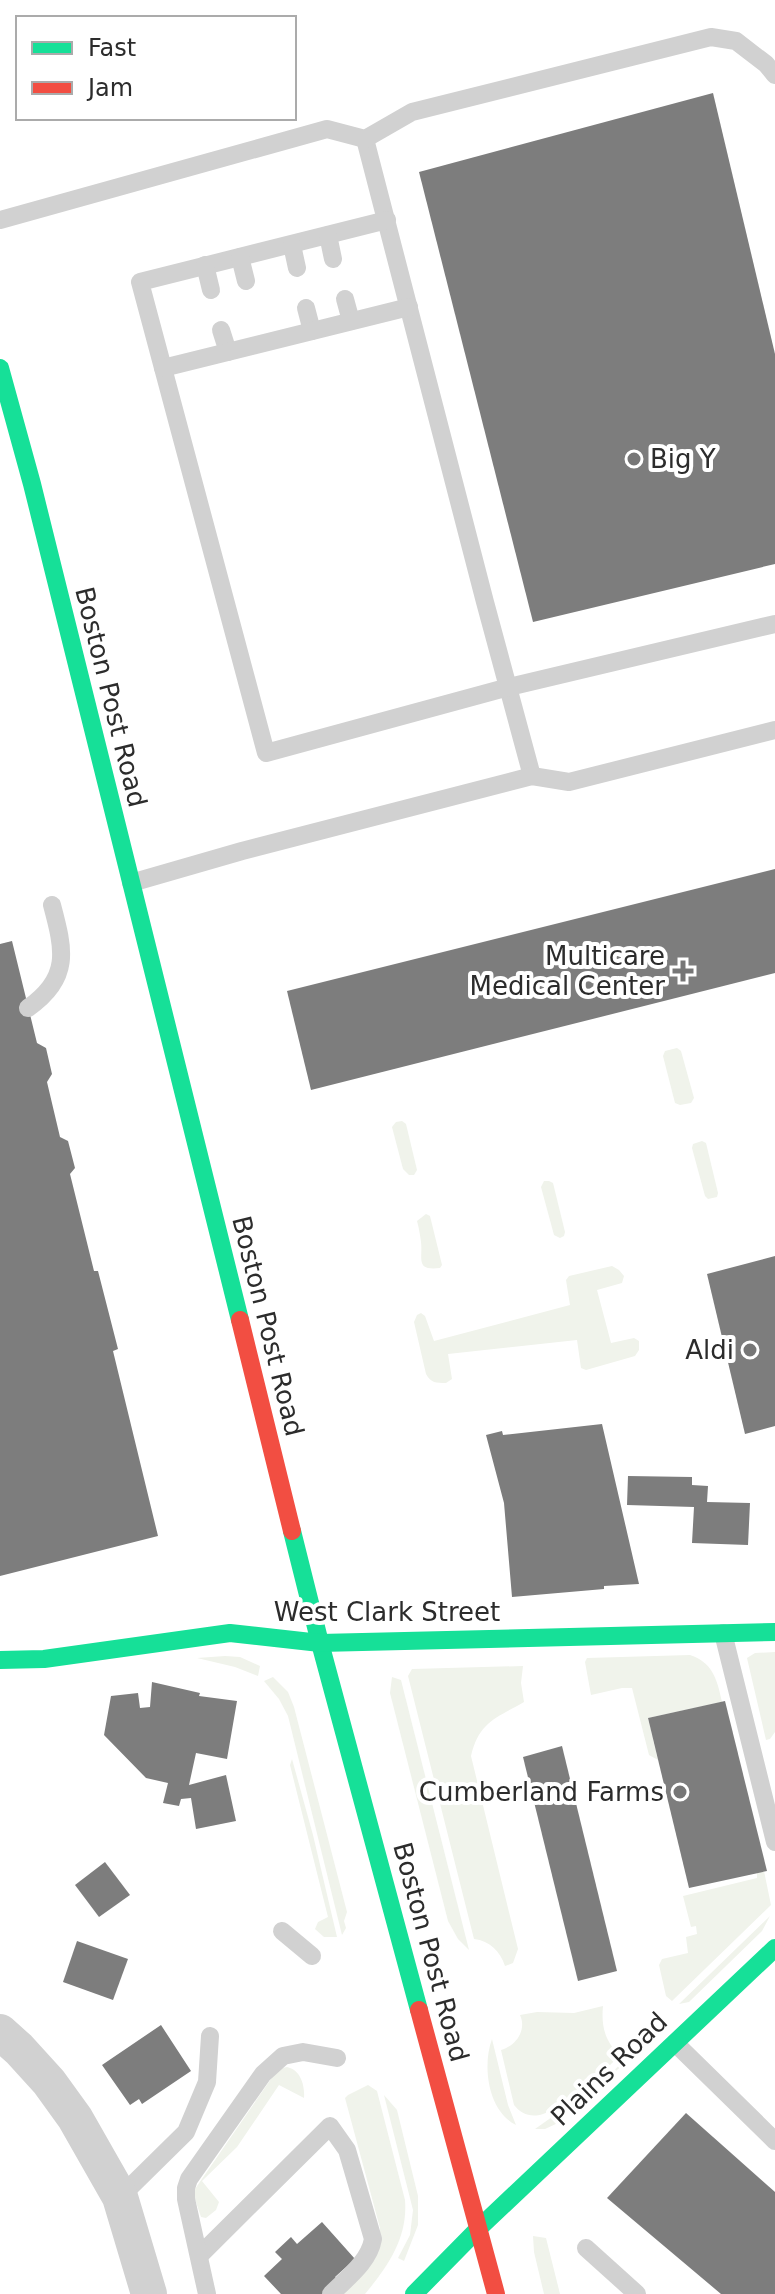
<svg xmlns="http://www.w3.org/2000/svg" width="775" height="2294" viewBox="0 0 775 2294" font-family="'DejaVu Sans',sans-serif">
  <rect width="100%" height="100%" fill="#fff"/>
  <!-- green -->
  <g fill="#f0f3eb">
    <polygon points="677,1048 681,1051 694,1098 691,1103 680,1105 675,1103 663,1056 665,1051"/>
    <polygon points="402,1121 406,1124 417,1170 414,1175 409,1175 403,1169 392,1127 396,1122"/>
    <polygon points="702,1141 706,1143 718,1193 717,1197 708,1199 705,1196 692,1148 693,1144"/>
    <polygon points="544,1181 549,1181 553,1183 565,1232 564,1236 560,1238 554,1235 541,1187"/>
    <path d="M426,1214L430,1216L442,1265L440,1268C415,1271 423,1259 421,1242C420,1235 419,1228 417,1221Z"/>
    <path d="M612,1266L619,1270L624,1276L622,1283L597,1290L611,1343L634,1338L639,1341V1350L635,1356L586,1370L581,1368L577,1340L448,1354L452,1379L446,1383C436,1383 431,1383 426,1374L414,1322L417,1315L421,1313L425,1316L434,1341L570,1305L566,1280L569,1276Z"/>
    <polygon points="775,1652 775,1732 770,1739 766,1740 747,1658 755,1653"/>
    <path d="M690,1655C713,1663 717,1679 722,1702L648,1718L658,1760L649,1755L632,1688H622L591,1695L585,1662L587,1658Z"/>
    <polygon points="225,1656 240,1657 260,1666 258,1676 235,1667 197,1658"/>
    <path d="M523,1666L521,1683L524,1702C496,1718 479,1722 471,1756L518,1949L513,1963L505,1966C500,1951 490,1941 474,1939L408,1676L412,1669Z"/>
    <polygon points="273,1677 288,1692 294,1707 347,1912 344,1921 346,1928 342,1935 288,1716 279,1699 264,1681"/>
    <polygon points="392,1677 401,1680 469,1950 458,1939 448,1921 390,1693"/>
    <polygon points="292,1759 313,1835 337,1937 324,1937 315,1929 318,1922 328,1917 290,1765"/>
    <polygon points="764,1871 771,1905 672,2001 666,1996 659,1965 662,1959 688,1953 686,1937 697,1934 696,1926 691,1927 683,1896 757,1878 757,1873"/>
    <polygon points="770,1916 762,1931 689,2002 679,2004"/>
    <path d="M603,2006C601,2026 605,2042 620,2055C608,2069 559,2109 543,2114C531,2118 521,2114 514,2105L501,2050C516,2046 527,2030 520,2015L537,2012L574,2013Z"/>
    <path d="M492,2039L508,2105L516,2125C488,2111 482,2066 492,2039Z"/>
    <polygon points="629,2056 626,2062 558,2123 545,2129 535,2129 603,2081"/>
    <path d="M287,2067C301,2070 305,2086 304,2098L279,2085L237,2147L202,2181L219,2202L216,2210L206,2218L201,2217L194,2196L195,2189L273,2076L283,2068Z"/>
    <path d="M368,2085L377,2091L405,2200C408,2238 388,2266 365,2294H343C365,2271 381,2262 380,2228L345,2098L348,2095Z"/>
    <polygon points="384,2095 397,2110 418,2196 418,2225 404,2261 398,2258 410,2235 413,2210"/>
    <polygon points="533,2236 546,2238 560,2294 544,2294 534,2252"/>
  </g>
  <!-- building -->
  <g fill="#7d7d7d">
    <polygon points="713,93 775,354 775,564 533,622 419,172"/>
    <polygon points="775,869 775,973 311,1090 287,991"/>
    <polygon points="12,941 37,1043 46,1048 52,1074 47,1082 60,1137 68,1141 75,1168 70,1174 94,1271 98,1271 118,1349 113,1351 158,1536 0,1576 0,944"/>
    <polygon points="775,1256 775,1426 745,1434 707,1274"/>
    <polygon points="602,1424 639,1584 604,1586 604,1589 512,1597 504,1503 486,1435 502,1431 503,1435"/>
    <polygon points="628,1476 692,1477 692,1485 708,1486 707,1502 750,1503 748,1545 692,1543 694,1507 627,1505"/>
    <polygon points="152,1682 200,1693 199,1696 237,1701 227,1759 196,1753 189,1785 226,1775 236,1821 196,1829 191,1798 181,1799 179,1806 163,1803 168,1783 146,1778 104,1735 111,1696 138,1693 140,1708 150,1707"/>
    <polygon points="725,1701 767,1871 689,1888 648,1718"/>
    <polygon points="562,1746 617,1971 578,1981 523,1757"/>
    <polygon points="105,1862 130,1895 99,1917 75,1885"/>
    <polygon points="77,1941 128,1959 113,2000 63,1982"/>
    <polygon points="161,2025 191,2071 142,2104 139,2099 130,2105 102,2065"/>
    <polygon points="686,2113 775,2192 775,2294 721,2294 607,2198"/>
    <polygon points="322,2222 355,2259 335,2277 340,2282 328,2294 281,2294 264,2276 282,2259 275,2252 291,2237 297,2244"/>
  </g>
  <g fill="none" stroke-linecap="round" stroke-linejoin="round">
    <!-- lane -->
    <g stroke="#d1d1d1" stroke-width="18">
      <polyline points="365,139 485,602 532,776"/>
      <polyline points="0,220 327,129 365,139 412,112 711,37 736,41 766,64 775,75"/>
      <polyline points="387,220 140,282 266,753 509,687 775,624"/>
      <polyline points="328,235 333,259"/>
      <polyline points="292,245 297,268"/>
      <polyline points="240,257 246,281"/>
      <polyline points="205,265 211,290"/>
      <polyline points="345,299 351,321"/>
      <polyline points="306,308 312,331"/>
      <polyline points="221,330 228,352"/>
      <polyline points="163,368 409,307"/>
      <polyline points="131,883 242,851 532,776 569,782 775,730"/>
      <path d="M28,1008C71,978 64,950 52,905"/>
      <polyline points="723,1633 775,1842"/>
      <polyline points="282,1931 312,1956"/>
      <polyline points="675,2043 775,2141"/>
      <polyline points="120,2197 186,2132 207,2082 210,2036"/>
      <polyline points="586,2248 637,2294"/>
      <path d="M199,2256L330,2126L347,2150L373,2239C369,2262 347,2278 331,2294"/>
      <polyline points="207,2294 186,2199 186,2188 189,2179 263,2074 283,2056 303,2052 337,2058"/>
    </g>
    <!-- street -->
    <polyline stroke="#d1d1d1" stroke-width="36" points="0,2032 19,2049 49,2082 75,2118 120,2197 149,2294"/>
    <!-- fast -->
    <g stroke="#16e098" stroke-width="18">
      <polyline points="0,368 32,484 240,1320"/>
      <polyline points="292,1531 320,1643 419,2010"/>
      <polyline points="0,1660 44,1659 230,1633 320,1643 775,1632"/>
      <polyline points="414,2294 479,2228 775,1948"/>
    </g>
    <!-- jam -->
    <g stroke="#f24e42" stroke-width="18">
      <polyline points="240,1320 292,1531"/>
      <polyline points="419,2010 496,2294"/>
    </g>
  </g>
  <!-- markers -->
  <g fill="#767676" stroke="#fff" stroke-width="3">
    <circle cx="634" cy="459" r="8"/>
    <path d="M679 959h8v8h8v8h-8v8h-8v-8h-8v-8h8z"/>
    <circle cx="750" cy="1350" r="8"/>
    <circle cx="680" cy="1792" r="8"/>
  </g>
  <g text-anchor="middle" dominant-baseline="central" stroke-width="8" stroke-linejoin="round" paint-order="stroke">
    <!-- poi labels -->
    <g font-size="26" fill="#2c2c2c" stroke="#fff" text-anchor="end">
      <text x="650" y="459" text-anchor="start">Big Y</text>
      <text x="665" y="956">Multicare<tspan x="665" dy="30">Medical Center</tspan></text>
      <text x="734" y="1350">Aldi</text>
      <text x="664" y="1792">Cumberland Farms</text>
    </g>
    <!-- street labels -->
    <g font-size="26" fill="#2c2c2c" stroke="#fff">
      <text transform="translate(111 697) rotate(76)">Boston Post Road</text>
      <text transform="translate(268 1326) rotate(76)">Boston Post Road</text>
      <text x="387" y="1612">West Clark Street</text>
      <text transform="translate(431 1952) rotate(75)">Boston Post Road</text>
      <text transform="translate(609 2069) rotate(-44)">Plains Road</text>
    </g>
  </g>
  <!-- legend -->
  <rect x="16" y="16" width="280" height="104" fill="#ffffff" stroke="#ababab" stroke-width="2"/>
  <rect x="32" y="42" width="40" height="12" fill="#16e098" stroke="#ababab" stroke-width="2"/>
  <text x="88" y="56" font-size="24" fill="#2c2c2c">Fast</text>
  <rect x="32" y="82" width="40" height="12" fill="#f24e42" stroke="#ababab" stroke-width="2"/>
  <text x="88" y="96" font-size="24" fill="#2c2c2c">Jam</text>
</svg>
